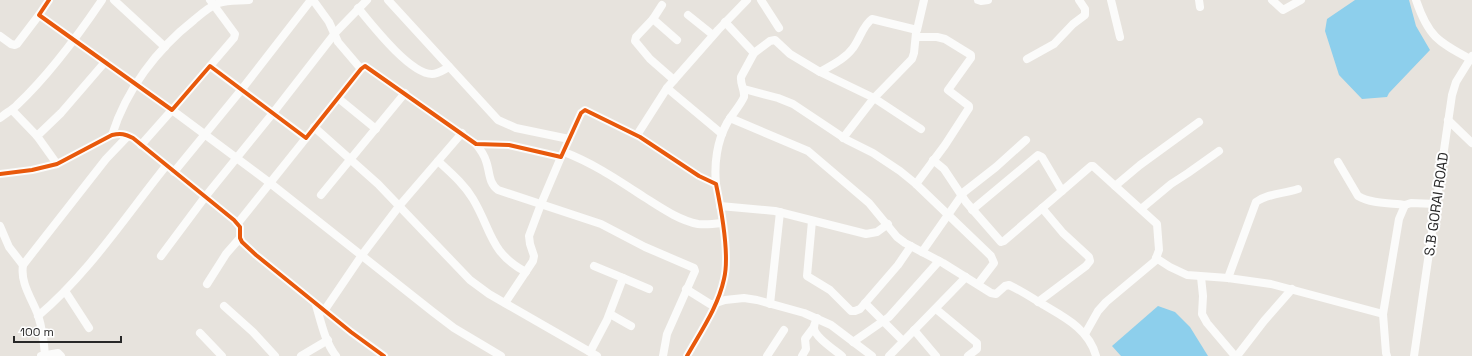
<svg xmlns="http://www.w3.org/2000/svg" width="1472" height="356" viewBox="0 0 1472 356" font-family="'Space Grotesk',sans-serif">
  <rect width="100%" height="100%" fill="#e7e3dd"/>
  <!-- water -->
  <g fill="#8dcfec">
    <polygon points="1355,0 1409,0 1416,26 1430,50 1389,93 1387,97 1362,99 1339,75 1325,31 1327,19"/>
    <polygon points="1158,306 1175,312 1190,327 1208,356 1121,356 1112,346"/>
  </g>
  <g fill="none" stroke-linecap="round" stroke-linejoin="round">
    <!-- minor -->
    <g stroke="#fbfbfa" stroke-width="8">
      <path d="M49,0L39,15L172,110L210,66L306,138L361,69L365,66L476,144L509,145L561,157L581,113L585,110L640,137L699,176L716,184C721,208 730,255 724,279C718,307 701,331 687,356"/>
      <polyline points="114,0 165,47"/>
      <polyline points="313,0 329,22 338,42 361,69"/>
      <polyline points="388,0 498,120 516,128 569,139"/>
      <polyline points="761,0 779,28"/>
      <polyline points="978,0 981,1 988,0"/>
      <polyline points="1111,0 1120,37"/>
      <polyline points="1199,0 1200,7"/>
      <polyline points="1272,0 1283,10 1301,0"/>
      <path d="M1416,0C1428,36 1438,42 1470,59"/>
      <polyline points="662,5 653,19 636,37 635,41 650,59 674,80"/>
      <path d="M358,8C372,25 410,74 432,74C438,74 443,70 449,67"/>
      <polyline points="688,15 713,35"/>
      <polyline points="653,19 677,40"/>
      <polyline points="725,22 754,53"/>
      <polyline points="0,36 11,44 15,45 17,44 39,15"/>
      <polyline points="916,37 937,37 945,39 971,55 971,58 948,90 969,106 969,108 945,145 916,184"/>
      <polyline points="1027,59 1054,44 1073,24 1085,15 1085,9 1079,0"/>
      <polyline points="210,66 234,38 235,34 210,0"/>
      <polyline points="820,72 874,98 921,129"/>
      <polyline points="667,88 722,134"/>
      <polyline points="744,89 778,98 793,104 847,140 873,153 900,171 916,184 991,256 994,263 978,284"/>
      <polyline points="338,98 376,129"/>
      <polyline points="12,110 37,136 57,164"/>
      <path d="M0,118C6,113 12,110 17,105C50,74 77,37 102,0"/>
      <path d="M730,118L808,151L869,203L897,237L905,243L943,263L991,293L996,294L1005,286L1009,285C1020,290 1031,297 1042,304C1064,317 1089,329 1096,356"/>
      <polyline points="1448,120 1472,143"/>
      <polyline points="314,127 378,184 470,280 489,294 597,356"/>
      <path d="M112,135C126,90 157,49 194,20C201,14 210,6 219,3C228,0 239,1 249,0"/>
      <polyline points="637,135 667,88 718,30 747,0"/>
      <polyline points="37,136 61,113 105,62"/>
      <polyline points="843,138 874,98 912,59 914,53 916,33"/>
      <path d="M476,144C480,149 484,154 486,161C490,171 488,183 498,190L601,224L645,247L694,268L695,271L667,334L663,356"/>
      <polyline points="141,145 172,110 270,183 433,312 454,328 501,356"/>
      <path d="M564,152C593,163 618,180 644,197C660,207 678,220 698,224C706,225 714,224 722,223"/>
      <polyline points="933,160 944,169 966,202 1001,242 1004,241 1091,166 1093,166 1157,224 1159,250 1155,261 1106,302 1098,311 1085,334"/>
      <path d="M438,161C451,173 464,184 473,199C492,231 490,253 526,272"/>
      <path d="M1338,162L1358,196C1372,204 1390,203 1405,205"/>
      <polyline points="174,172 242,89 311,0"/>
      <path d="M0,174L32,170L57,164L112,135C121,133 125,134 133,138L234,220L240,227V238L242,242L256,255L351,332L384,356"/>
      <path d="M716,184C714,164 717,141 727,123C732,114 740,106 744,97C745,90 740,84 741,77L754,53L770,41L775,40L790,54L820,72C832,65 845,59 853,48C860,39 863,25 872,19L917,30L924,0"/>
      <polyline points="1115,186 1140,165 1199,122"/>
      <polyline points="321,195 405,93"/>
      <polyline points="720,206 775,211 866,234 877,232 888,224"/>
      <polyline points="1141,209 1171,184 1188,173 1219,151"/>
      <polyline points="972,210 1038,155 1042,157 1062,191"/>
      <polyline points="812,221 807,276 830,290 851,311 855,311 860,309 898,265 911,246"/>
      <polyline points="238,223 306,138"/>
      <polyline points="0,226 9,247 23,265"/>
      <polyline points="922,252 964,192 996,167 1026,140"/>
      <polyline points="161,256 205,197 273,113 336,32 367,0"/>
      <polyline points="1156,258 1170,267 1187,275 1228,278 1271,284 1383,314"/>
      <polyline points="1201,277 1203,296 1202,314 1207,323 1235,356"/>
      <polyline points="623,278 649,289"/>
      <path d="M1228,278L1256,202C1269,193 1283,194 1298,189"/>
      <polyline points="207,284 226,254 240,238"/>
      <polyline points="686,289 710,304 713,304 725,300 744,298 757,300 804,313 831,325 872,356"/>
      <polyline points="65,291 89,328"/>
      <polyline points="1038,302 1086,266 1090,261 1089,257 1063,233 1042,208"/>
      <polyline points="505,303 533,261 534,256 530,244 529,236 541,204 561,157"/>
      <polyline points="865,303 903,341"/>
      <polyline points="770,304 780,212"/>
      <path d="M316,305C321,322 325,342 336,356"/>
      <polyline points="224,306 253,332 275,356"/>
      <polyline points="936,309 977,343 977,349 968,356"/>
      <polyline points="324,311 362,255 400,205 462,133"/>
      <polyline points="610,314 631,326"/>
      <path d="M38,316C88,274 125,217 166,166"/>
      <path d="M817,318C816,321 814,324 814,327C813,336 836,351 842,356"/>
      <polyline points="914,330 936,356"/>
      <polyline points="200,333 222,356"/>
      <polyline points="853,342 889,317 939,261"/>
      <polyline points="590,352 607,320 623,278 594,266"/>
      <path d="M45,355C44,342 42,328 38,315C32,299 20,283 23,265L106,159L128,136"/>
      <polyline points="41,356 58,353 61,356"/>
      <polyline points="301,356 328,340"/>
      <polyline points="767,356 784,330"/>
      <polyline points="802,356 806,349 805,339 814,327"/>
      <polyline points="889,356 966,277"/>
      <polyline points="1237,356 1264,321 1292,289"/>
      <polyline points="1387,356 1386,353 1383,314 1399,219 1405,205 1411,203 1436,204"/>
      <polyline points="1414,356 1452,95 1456,82 1472,56"/>
    </g>
    <!-- cycleway casing -->
    <g stroke="#fff" stroke-width="6">
      <g id="cycleway">
        <path d="M49,0L39,15L172,110L210,66L306,138L361,69L365,66L476,144L509,145L561,157L581,113L585,110L640,137L699,176L716,184C721,208 730,255 724,279C718,307 701,331 687,356"/>
        <path d="M0,174L32,170L57,164L112,135C121,133 125,134 133,138L234,220L240,227V238L242,242L256,255L351,332L384,356"/>
      </g>
    </g>
    <!-- cycleway -->
    <use href="#cycleway" stroke="#e8590c" stroke-width="4"/>
  </g>
  <g text-anchor="middle" dominant-baseline="central" stroke-width="4" stroke-linejoin="round" paint-order="stroke">
    <!-- street labels -->
    <g font-size="14" fill="#282828" stroke="#fff">
      <text transform="translate(1436 204) rotate(-82)">S.B GORAI ROAD</text>
    </g>
  </g>
  <!-- scale -->
  <path d="M14 336v6h107v-6" fill="none" stroke="#282828" stroke-width="2"/>
  <text x="20" y="336" font-size="12" fill="#282828" stroke="#ffffff" stroke-width="3" paint-order="stroke">100 m</text>
</svg>
